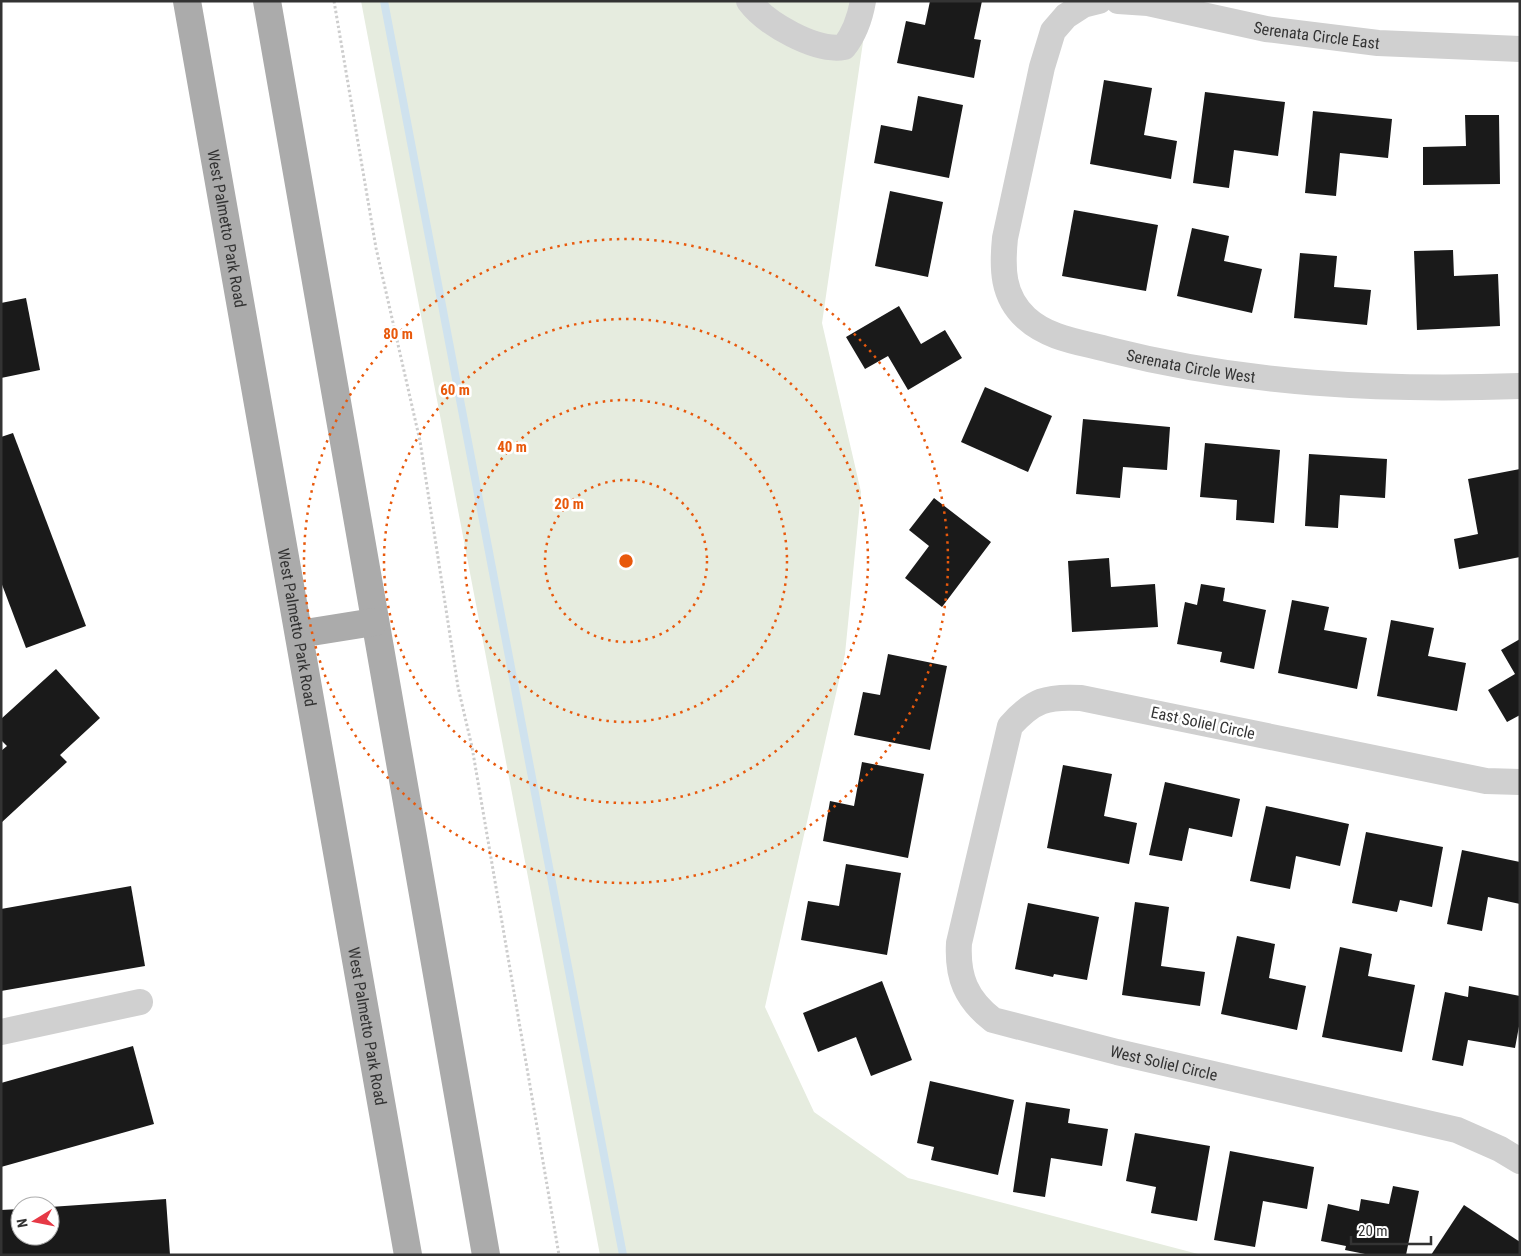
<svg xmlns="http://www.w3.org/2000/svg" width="1521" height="1256" viewBox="0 0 1521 1256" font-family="'Roboto Condensed',sans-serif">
  <rect width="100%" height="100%" fill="#fff"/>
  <!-- green -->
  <polygon fill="#e6ecdf" points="361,1 869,1 822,323 861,492 845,654 765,1007 814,1112 908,1178 1202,1255 600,1255"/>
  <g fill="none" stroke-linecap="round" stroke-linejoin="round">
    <!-- stream -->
    <polyline stroke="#cfe2ee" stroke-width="8" points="384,1 623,1255"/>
  </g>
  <!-- building -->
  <g fill="#1a1a1a">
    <polygon points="930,1 982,1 974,39 981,40 974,78 897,63 906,21 925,25"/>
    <polygon points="1104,80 1152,88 1144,135 1177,141 1171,179 1090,164"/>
    <polygon points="1205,92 1285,102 1278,156 1234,150 1229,188 1193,183"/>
    <polygon points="918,96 963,105 949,178 874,163 881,125 912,131"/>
    <polygon points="1313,111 1392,119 1388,158 1340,153 1336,196 1305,193"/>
    <polygon points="1465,115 1499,115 1500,184 1423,185 1423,147 1466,146"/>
    <polygon points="890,191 943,202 928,277 875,266"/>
    <polygon points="1074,210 1158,225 1146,291 1062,276"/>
    <polygon points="1192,228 1229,236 1224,261 1262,269 1252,313 1177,296"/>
    <polygon points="1453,250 1454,276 1498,274 1500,326 1417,330 1414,251"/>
    <polygon points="1300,253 1337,256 1334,287 1371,290 1367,325 1294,318"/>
    <polygon points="26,298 40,370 1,378 1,303"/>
    <polygon points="899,306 921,344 945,330 962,358 908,390 888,356 865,369 846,337"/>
    <polygon points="985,387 1052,416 1028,472 961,442"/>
    <polygon points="1083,419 1170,427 1167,470 1123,467 1120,498 1076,494"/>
    <polygon points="13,433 86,626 26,648 1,582 1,437"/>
    <polygon points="1205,443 1280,450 1274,523 1236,520 1237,500 1200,497"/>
    <polygon points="1309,454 1387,459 1385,498 1340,495 1338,528 1305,526"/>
    <polygon points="1520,469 1520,557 1459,569 1454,539 1478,534 1468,479"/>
    <polygon points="934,498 991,542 942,607 905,578 929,546 909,530"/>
    <polygon points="1109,558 1111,587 1155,584 1158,627 1072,632 1068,561"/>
    <polygon points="1201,584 1225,588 1223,601 1266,610 1254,669 1220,662 1222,652 1177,644 1185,602 1197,605"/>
    <polygon points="1292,600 1329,607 1324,630 1367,638 1357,689 1278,673"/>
    <polygon points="1391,620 1434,628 1428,656 1466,663 1457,711 1377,696"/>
    <polygon points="1520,639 1520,715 1507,722 1488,690 1515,674 1501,650"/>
    <polygon points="888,654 947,666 930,750 854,735 863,692 880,695"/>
    <polygon points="56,669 100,718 60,755 67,762 1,823 1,751 7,746 1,740 1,719"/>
    <polygon points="862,762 924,774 908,858 823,841 830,801 854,806"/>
    <polygon points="1063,765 1112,774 1104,816 1137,823 1129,864 1047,848"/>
    <polygon points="1165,782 1240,799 1232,837 1189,828 1182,861 1149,855"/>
    <polygon points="1266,806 1349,824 1340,866 1296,856 1290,889 1250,881"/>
    <polygon points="1366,832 1443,847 1432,907 1400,900 1397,912 1352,903"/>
    <polygon points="1462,850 1520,862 1520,904 1488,897 1482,931 1447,924"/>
    <polygon points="846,864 901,873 887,955 801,940 808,901 839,906"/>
    <polygon points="131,886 145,966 1,991 1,909"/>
    <polygon points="1135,902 1169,907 1161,966 1205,972 1200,1006 1122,995"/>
    <polygon points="1028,903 1099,917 1087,980 1054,974 1053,977 1015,969"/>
    <polygon points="1237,936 1275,944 1269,978 1306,986 1297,1030 1221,1014"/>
    <polygon points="1340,947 1372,954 1368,976 1415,985 1402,1052 1322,1037"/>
    <polygon points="882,981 912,1060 871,1076 856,1037 818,1052 803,1013"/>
    <polygon points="1469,986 1520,996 1520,1021 1515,1048 1468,1040 1463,1066 1432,1060 1445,992 1468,997"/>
    <polygon points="133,1046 154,1124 1,1167 1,1083"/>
    <polygon points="930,1081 1014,1100 998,1175 931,1160 934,1147 917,1143"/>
    <polygon points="1026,1102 1070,1109 1068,1123 1108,1129 1102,1166 1051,1158 1045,1197 1013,1192"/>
    <polygon points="1135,1133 1210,1146 1197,1221 1151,1213 1156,1187 1126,1181"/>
    <polygon points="1230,1151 1314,1167 1307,1209 1263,1201 1255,1247 1214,1240"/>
    <polygon points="1393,1186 1419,1191 1406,1255 1370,1255 1345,1250 1346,1246 1321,1241 1328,1204 1359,1211 1361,1199 1389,1204"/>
    <polygon points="166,1199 170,1255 1,1255 1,1210 20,1209 20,1236 50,1236 50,1207"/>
    <polygon points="1464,1205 1520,1242 1520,1255 1431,1255"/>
  </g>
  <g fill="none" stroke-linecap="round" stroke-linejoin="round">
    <!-- path -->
    <polyline stroke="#cdcdcd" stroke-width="3" stroke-dasharray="2.5 2.5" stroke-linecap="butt" points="334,1 376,248 420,441 458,687 472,747 559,1255"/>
    <!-- minor -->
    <g stroke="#d0d0d0" stroke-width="26">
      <path d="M749,1C766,24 816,52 844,47C855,33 860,18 863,1"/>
      <path id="s1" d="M1099,1L1083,5L1066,16L1053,31L1042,67L1005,238C1002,268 1002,296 1026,318C1049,339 1081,342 1110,350C1244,384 1382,391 1520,386"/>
      <path id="s2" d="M1118,1L1148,3L1266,29L1378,43L1520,49"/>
      <path id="s3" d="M1520,782L1486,781L1081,698C1047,696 1033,700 1010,726L959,943C957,977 966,999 993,1020L1117,1052L1457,1130L1500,1149L1520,1161"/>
      <polyline points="1,1032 140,1002"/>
    </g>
    <!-- major -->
    <g stroke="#ababab" stroke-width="28">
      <path id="s4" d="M187,1L408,1255"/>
      <polyline points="267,1 486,1255"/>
      <polyline points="299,634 374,622"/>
    </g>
  </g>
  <!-- distance rings -->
  <g fill="none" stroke="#e8590c" stroke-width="2.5" stroke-dasharray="2.5 5">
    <circle cx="626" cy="561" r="81"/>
    <circle cx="626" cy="561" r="161"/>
    <circle cx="626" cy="561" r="242"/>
    <circle cx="626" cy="561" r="322"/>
  </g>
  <g text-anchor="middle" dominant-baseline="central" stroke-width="5" stroke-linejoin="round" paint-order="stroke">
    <!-- street labels -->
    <g font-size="16" fill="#333" stroke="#fff">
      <text stroke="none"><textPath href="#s2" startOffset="202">Serenata Circle East</textPath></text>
      <text stroke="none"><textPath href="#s4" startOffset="231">West Palmetto Park Road</textPath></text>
      <text stroke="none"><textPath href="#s1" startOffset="529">Serenata Circle West</textPath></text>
      <text stroke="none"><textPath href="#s4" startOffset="636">West Palmetto Park Road</textPath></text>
      <text transform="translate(1203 723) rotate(12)">East Soliel Circle</text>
      <text stroke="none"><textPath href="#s4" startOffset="1041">West Palmetto Park Road</textPath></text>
      <text stroke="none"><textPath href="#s3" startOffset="1015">West Soliel Circle</textPath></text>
    </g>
  </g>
  <circle cx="626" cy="561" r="8" fill="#e8590c" stroke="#fff" stroke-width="2.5"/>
  <g font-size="15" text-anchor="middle" font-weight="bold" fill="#e8590c" stroke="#fff" stroke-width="5" stroke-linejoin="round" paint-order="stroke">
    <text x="398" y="339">80 m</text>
    <text x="455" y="395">60 m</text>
    <text x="512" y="452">40 m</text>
    <text x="569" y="509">20 m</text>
  </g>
  <!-- border -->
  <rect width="1521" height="1256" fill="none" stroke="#333333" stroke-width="5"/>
  <!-- north arrow -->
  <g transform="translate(35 1221) rotate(260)"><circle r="24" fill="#ffffff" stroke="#adadad"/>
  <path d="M0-4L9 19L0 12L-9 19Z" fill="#e63946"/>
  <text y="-8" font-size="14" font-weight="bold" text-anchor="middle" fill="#333333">N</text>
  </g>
  <!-- scale -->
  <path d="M1351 1236v8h80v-8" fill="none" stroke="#333333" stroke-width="2.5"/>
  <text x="1358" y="1236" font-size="15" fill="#333333" stroke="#ffffff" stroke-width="4" paint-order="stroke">20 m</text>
</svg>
